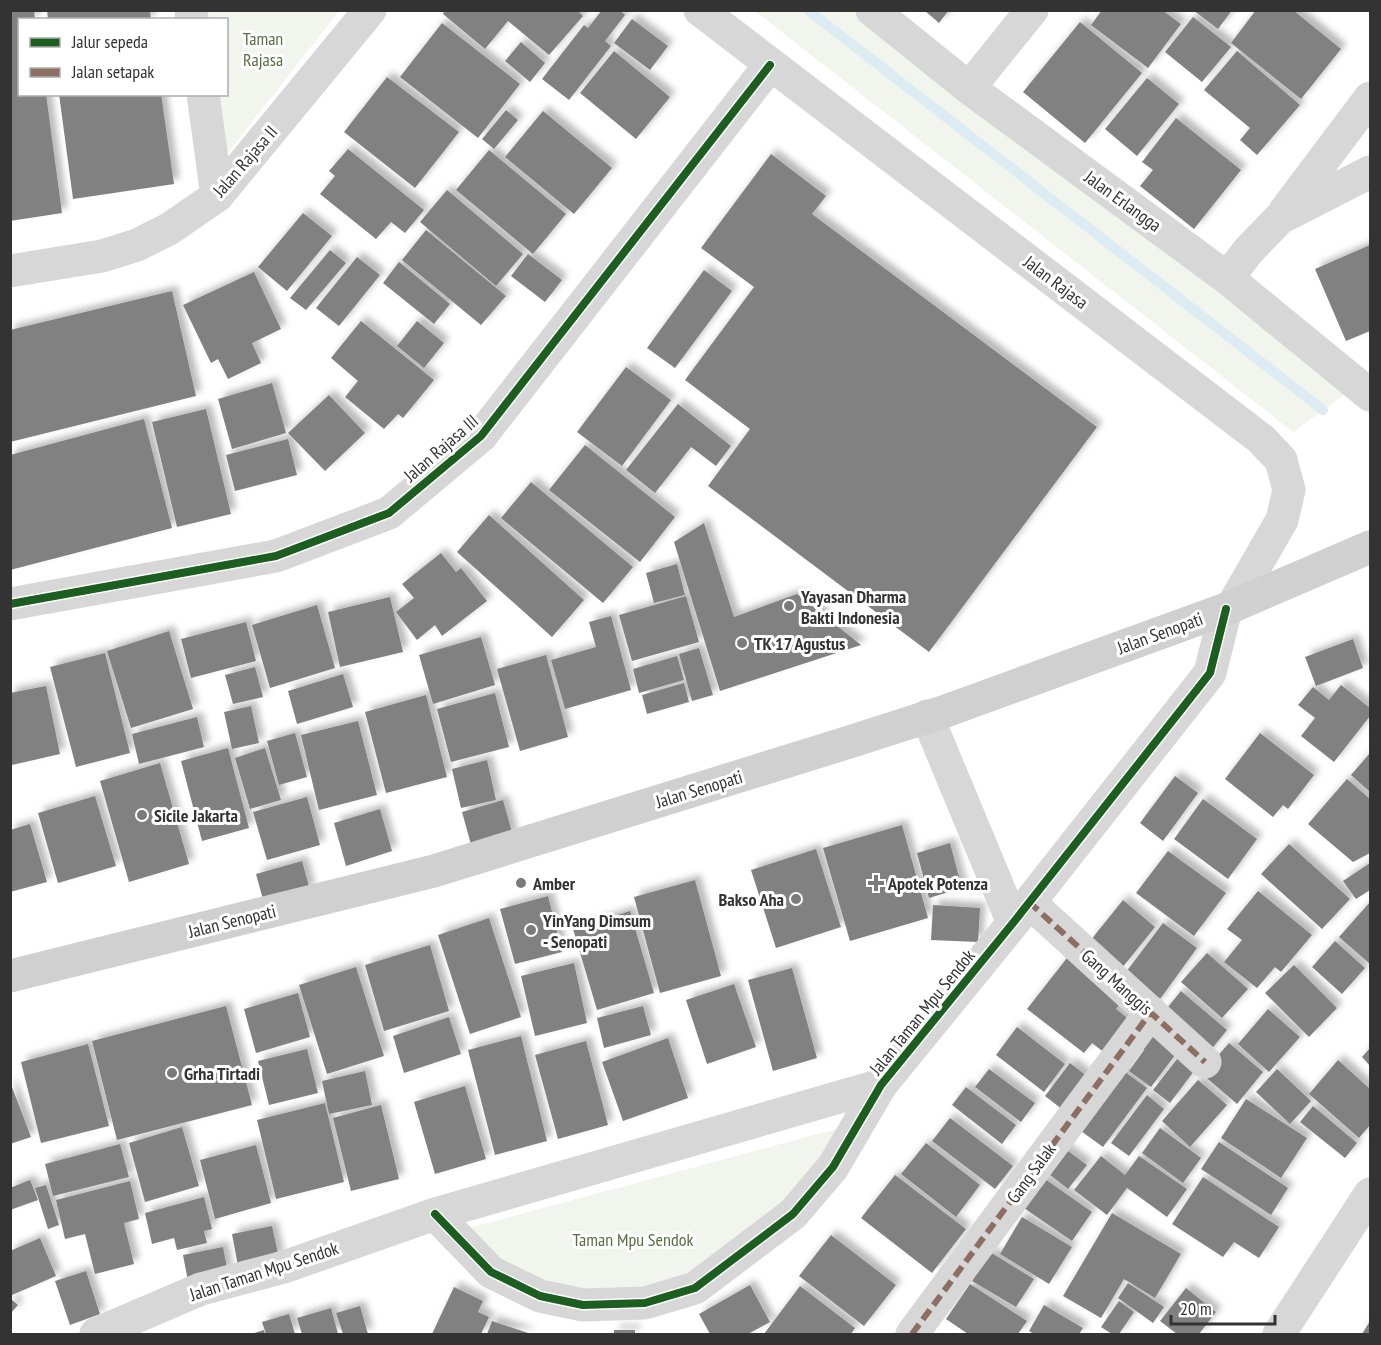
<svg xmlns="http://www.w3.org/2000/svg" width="1381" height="1345" font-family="'PT Sans Narrow',sans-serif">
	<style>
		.green { fill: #f1f5ed }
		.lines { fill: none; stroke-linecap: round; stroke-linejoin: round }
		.stream { stroke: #ddebf3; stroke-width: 10 }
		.building { fill: #818181; filter: url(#shadow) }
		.minor { stroke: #d7d7d7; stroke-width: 33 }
		.secondary { stroke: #d0d0d0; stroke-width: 33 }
		.quiet { stroke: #8d6e63; stroke-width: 6; stroke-dasharray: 12 6; stroke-linecap: butt }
		.cycleway-casing { stroke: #fff; stroke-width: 11 }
		.cycleway { stroke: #1b5e20; stroke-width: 8 }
		.poi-dot { fill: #7a7a7a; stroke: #fff; stroke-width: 2 }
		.labels { text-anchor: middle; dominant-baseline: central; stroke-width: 6; stroke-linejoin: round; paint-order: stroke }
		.park-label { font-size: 18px; fill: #56703f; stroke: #fff }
		.street-label { font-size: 18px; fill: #333; stroke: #fff }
		.poi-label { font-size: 18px; font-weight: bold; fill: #333; stroke: #fff; text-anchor: start }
	</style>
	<defs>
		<filter id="shadow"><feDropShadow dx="5.5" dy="-5.5" stdDeviation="3" flood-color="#0004"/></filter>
	</defs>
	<rect width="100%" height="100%" fill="#fff"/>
	<path class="green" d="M 205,11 L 339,11 L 219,164 L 213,95 L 226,94 L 226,20 L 206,19 Z
		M 755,11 L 864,11 L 1351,390 L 1293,432 Z
		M 840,1128 L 788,1206 L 689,1278 L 638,1295 L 545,1285 L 491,1264 L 465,1229 Z"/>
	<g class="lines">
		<path class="stream" d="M 808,10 L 1323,410"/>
	</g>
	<path class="building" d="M 10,10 L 34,10 L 35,20 L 20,20 L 20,94 L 46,94 L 62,213 L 10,221 Z
		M 47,10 L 150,10 L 151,20 L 48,20 Z
		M 445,10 L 577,10 L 583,16 L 549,55 L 508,21 L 485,49 L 443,14 Z
		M 602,10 L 619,10 L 625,15 L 605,41 L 611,46 L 569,100 L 542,79 L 584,25 L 588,28 Z
		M 924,10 L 949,10 L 939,23 Z
		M 1102,10 L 1162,10 L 1181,24 L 1148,68 L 1091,25 Z
		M 1193,10 L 1232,10 L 1218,29 Z
		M 1256,10 L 1293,10 L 1341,49 L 1301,99 L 1231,43 Z
		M 1193,17 L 1231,47 L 1202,82 L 1165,52 Z
		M 632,19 L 668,46 L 650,70 L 614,43 Z
		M 1080,22 L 1142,73 L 1085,143 L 1023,92 Z
		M 442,23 L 520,84 L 478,138 L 400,77 Z
		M 521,42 L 545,63 L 530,82 L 505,61 Z
		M 614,51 L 670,97 L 636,139 L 580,93 Z
		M 1237,51 L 1300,105 L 1257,155 L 1240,140 L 1250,128 L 1204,90 Z
		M 387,77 L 459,132 L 415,188 L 344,132 Z
		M 1147,78 L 1179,104 L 1137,156 L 1105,129 Z
		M 59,94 L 161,94 L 174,184 L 73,199 Z
		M 506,110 L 518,120 L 494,149 L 482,139 Z
		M 543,111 L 612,168 L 574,214 L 505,157 Z
		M 1176,118 L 1241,170 L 1194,229 L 1140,186 L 1153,170 L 1142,162 Z
		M 348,149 L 424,210 L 405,233 L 391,222 L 376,239 L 320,194 L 335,176 L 329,171 Z
		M 489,150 L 566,214 L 533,254 L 456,190 Z
		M 771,154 L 826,196 L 812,214 L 1097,427 L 929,652 L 708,486 L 750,429 L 685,380 L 754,287 L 701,248 Z
		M 447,190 L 523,254 L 496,286 L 420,222 Z
		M 303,213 L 332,236 L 287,291 L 258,267 Z
		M 426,230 L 506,296 L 481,325 L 402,260 Z
		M 1370,245 L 1370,331 L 1346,341 L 1315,269 Z
		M 330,250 L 346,263 L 306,310 L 290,298 Z
		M 528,254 L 562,280 L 545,302 L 511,276 Z
		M 357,257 L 380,275 L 339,326 L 316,308 Z
		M 399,262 L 450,304 L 434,324 L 383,283 Z
		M 704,270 L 732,291 L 675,368 L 647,348 Z
		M 254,272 L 281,329 L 252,343 L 261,363 L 228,379 L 218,359 L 211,363 L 183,305 Z
		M 172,291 L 196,396 L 10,442 L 10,330 Z
		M 361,321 L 434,380 L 403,418 L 398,414 L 384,429 L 345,397 L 358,381 L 331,358 Z
		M 417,321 L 444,343 L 424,368 L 397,346 Z
		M 626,367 L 671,400 L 622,466 L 577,432 Z
		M 272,383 L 286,433 L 232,449 L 218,399 Z
		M 329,395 L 365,433 L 325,471 L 288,433 Z
		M 678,404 L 731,446 L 716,466 L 691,447 L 655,493 L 626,470 Z
		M 206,409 L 231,514 L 177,527 L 152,422 Z
		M 144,419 L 172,528 L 10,570 L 10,455 Z
		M 288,439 L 297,475 L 235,491 L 226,455 Z
		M 585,445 L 675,517 L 640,562 L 549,490 Z
		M 531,482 L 633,567 L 603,603 L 501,518 Z
		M 489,515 L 584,600 L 552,637 L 457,552 Z
		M 704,523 L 734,617 L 797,594 L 861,645 L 720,691 L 674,542 Z
		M 441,553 L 456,572 L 461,568 L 487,601 L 442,636 L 435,625 L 417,640 L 396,612 L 414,598 L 402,584 Z
		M 677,564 L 685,595 L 654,603 L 646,573 Z
		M 686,596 L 699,642 L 632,661 L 619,615 Z
		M 390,597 L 403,652 L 340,667 L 328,612 Z
		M 317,605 L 335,668 L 270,688 L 252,625 Z
		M 611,616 L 631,690 L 565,709 L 551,660 L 596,647 L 589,622 Z
		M 246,622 L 256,661 L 191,678 L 181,639 Z
		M 169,631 L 193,709 L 131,728 L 107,651 Z
		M 481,637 L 495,685 L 433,704 L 419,655 Z
		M 1353,639 L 1363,668 L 1316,686 L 1305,657 Z
		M 699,648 L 713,695 L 692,701 L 679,654 Z
		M 105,653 L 130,753 L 76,767 L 50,667 Z
		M 546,655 L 568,737 L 520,751 L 497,669 Z
		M 677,656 L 684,680 L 639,693 L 633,669 Z
		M 255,667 L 263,697 L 233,704 L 225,675 Z
		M 343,674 L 353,707 L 297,724 L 288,691 Z
		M 684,683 L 689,702 L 647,714 L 642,695 Z
		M 1341,685 L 1370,708 L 1370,716 L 1334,762 L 1301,736 L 1315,718 L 1298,705 L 1313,687 L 1329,700 Z
		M 46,686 L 60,754 L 12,765 L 10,757 L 10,693 Z
		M 495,693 L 509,747 L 451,762 L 437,709 Z
		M 426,695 L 447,777 L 386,793 L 365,712 Z
		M 251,706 L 259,743 L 232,749 L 224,712 Z
		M 197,717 L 204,747 L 139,764 L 132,734 Z
		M 358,721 L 377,795 L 319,810 L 301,735 Z
		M 295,733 L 307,777 L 279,785 L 267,741 Z
		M 1260,733 L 1314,775 L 1288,809 L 1283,805 L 1273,817 L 1225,779 Z
		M 228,748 L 249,828 L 202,841 L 181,761 Z
		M 265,748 L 281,800 L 250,809 L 235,758 Z
		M 1370,753 L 1370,792 L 1351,775 Z
		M 487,760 L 496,800 L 461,808 L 452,769 Z
		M 160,763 L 189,864 L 129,882 L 100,781 Z
		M 1175,776 L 1198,793 L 1163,841 L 1140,823 Z
		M 1347,779 L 1370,799 L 1370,853 L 1353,862 L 1308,824 Z
		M 95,796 L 116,866 L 58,883 L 38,813 Z
		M 307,797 L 320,845 L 267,860 L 253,812 Z
		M 1203,799 L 1257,839 L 1228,879 L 1174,839 Z
		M 503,800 L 513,836 L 472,848 L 462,812 Z
		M 380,809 L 392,851 L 346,866 L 334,823 Z
		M 30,824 L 47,882 L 10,892 L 10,830 Z
		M 902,825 L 928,918 L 850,941 L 823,848 Z
		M 950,843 L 962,888 L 929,898 L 917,853 Z
		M 1289,844 L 1350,899 L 1322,929 L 1261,874 Z
		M 816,849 L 841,927 L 776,948 L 751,870 Z
		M 1168,851 L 1226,893 L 1194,936 L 1136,893 Z
		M 302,861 L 310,890 L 264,903 L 256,874 Z
		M 1370,863 L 1370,890 L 1356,899 L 1343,881 Z
		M 695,880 L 721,976 L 660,993 L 634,897 Z
		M 1258,891 L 1312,935 L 1281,972 L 1275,967 L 1257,988 L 1224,962 L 1242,940 L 1227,929 Z
		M 548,896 L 562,952 L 515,964 L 500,909 Z
		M 1123,900 L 1155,927 L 1122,968 L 1090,941 Z
		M 1370,902 L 1370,964 L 1339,937 Z
		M 933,905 L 980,908 L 978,942 L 931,940 Z
		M 630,911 L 654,993 L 597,1010 L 573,929 Z
		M 489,918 L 521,1017 L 470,1034 L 438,935 Z
		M 1163,923 L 1197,948 L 1155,1006 L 1120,980 Z
		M 1335,941 L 1365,968 L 1342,994 L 1312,967 Z
		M 430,945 L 449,1011 L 384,1031 L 365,965 Z
		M 1207,953 L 1248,989 L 1222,1018 L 1181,982 Z
		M 1067,958 L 1122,1001 L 1116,1009 L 1135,1024 L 1110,1057 L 1092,1043 L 1084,1053 L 1027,1009 Z
		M 574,963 L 587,1023 L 535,1036 L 521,976 Z
		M 1294,965 L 1337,1008 L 1309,1037 L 1265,993 Z
		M 356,967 L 384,1056 L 327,1074 L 299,985 Z
		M 792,968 L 817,1058 L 773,1071 L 748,980 Z
		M 734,984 L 756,1047 L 707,1064 L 686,1000 Z
		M 1181,991 L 1227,1030 L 1206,1056 L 1159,1018 Z
		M 298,993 L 310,1037 L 256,1053 L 244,1009 Z
		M 226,1006 L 252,1105 L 117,1140 L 92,1041 Z
		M 643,1006 L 651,1035 L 604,1048 L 597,1018 Z
		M 1268,1009 L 1300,1037 L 1269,1072 L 1238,1044 Z
		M 449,1017 L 461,1054 L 404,1073 L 393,1036 Z
		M 1149,1024 L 1181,1047 L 1151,1087 L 1129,1071 L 1144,1050 L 1135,1043 Z
		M 1017,1027 L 1065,1064 L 1044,1092 L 996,1055 Z
		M 521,1036 L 547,1141 L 495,1155 L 468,1050 Z
		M 668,1038 L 688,1098 L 623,1121 L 602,1062 Z
		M 586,1041 L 608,1125 L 558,1139 L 535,1055 Z
		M 1229,1043 L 1263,1072 L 1237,1104 L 1202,1074 Z
		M 88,1044 L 109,1126 L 41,1143 L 21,1062 Z
		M 1370,1048 L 1370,1066 L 1362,1057 Z
		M 307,1049 L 318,1093 L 269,1105 L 258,1061 Z
		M 1184,1050 L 1200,1063 L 1170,1103 L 1153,1090 Z
		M 1338,1060 L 1370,1089 L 1370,1125 L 1359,1138 L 1309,1094 Z
		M 1070,1063 L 1092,1080 L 1067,1113 L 1045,1096 Z
		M 1117,1066 L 1147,1088 L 1103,1147 L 1074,1126 Z
		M 989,1069 L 1035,1103 L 1021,1122 L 975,1087 Z
		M 1277,1069 L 1311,1101 L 1290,1124 L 1256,1092 Z
		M 365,1071 L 372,1105 L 329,1114 L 322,1081 Z
		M 1198,1080 L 1227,1105 L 1190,1147 L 1162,1121 Z
		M 10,1082 L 31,1137 L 10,1144 Z
		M 465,1086 L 486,1159 L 435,1174 L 414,1102 Z
		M 966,1087 L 1016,1125 L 1002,1144 L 952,1105 Z
		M 1147,1095 L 1164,1109 L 1129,1156 L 1111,1143 Z
		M 1246,1099 L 1307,1138 L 1281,1178 L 1221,1138 Z
		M 325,1103 L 344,1182 L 276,1199 L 257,1120 Z
		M 381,1105 L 399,1179 L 351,1191 L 333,1118 Z
		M 1313,1106 L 1357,1143 L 1345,1158 L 1300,1122 Z
		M 950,1118 L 1013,1166 L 995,1189 L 932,1141 Z
		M 182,1127 L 199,1186 L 145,1202 L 129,1143 Z
		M 1160,1128 L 1201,1158 L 1183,1183 L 1142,1153 Z
		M 1219,1142 L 1288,1188 L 1271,1215 L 1201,1169 Z
		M 926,1143 L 980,1185 L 956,1217 L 901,1174 Z
		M 120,1144 L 129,1177 L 53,1196 L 45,1164 Z
		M 256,1145 L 271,1203 L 215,1219 L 200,1160 Z
		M 1064,1148 L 1087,1165 L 1068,1189 L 1045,1171 Z
		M 1101,1156 L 1125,1175 L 1139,1156 L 1187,1189 L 1167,1217 L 1127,1188 L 1107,1215 L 1074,1190 Z
		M 895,1175 L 966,1229 L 932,1273 L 861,1218 Z
		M 1042,1177 L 1092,1212 L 1072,1241 L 1021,1206 Z
		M 1203,1177 L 1279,1227 L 1259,1258 L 1234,1242 L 1223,1257 L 1172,1224 Z
		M 30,1180 L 38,1200 L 10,1210 L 10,1188 Z
		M 130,1181 L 139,1219 L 124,1223 L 134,1264 L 95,1274 L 85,1234 L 65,1239 L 56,1200 Z
		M 46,1185 L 59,1225 L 48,1229 L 35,1188 Z
		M 204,1197 L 212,1229 L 204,1231 L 207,1243 L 177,1250 L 174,1238 L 152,1244 L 145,1213 Z
		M 1112,1213 L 1181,1254 L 1155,1298 L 1124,1279 L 1101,1318 L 1063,1296 Z
		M 1022,1217 L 1072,1247 L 1049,1284 L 1000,1254 Z
		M 272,1226 L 279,1258 L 238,1266 L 232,1234 Z
		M 831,1235 L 896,1285 L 864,1326 L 799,1276 Z
		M 40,1238 L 56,1276 L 12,1295 L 10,1290 L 10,1251 Z
		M 223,1247 L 228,1273 L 188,1281 L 183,1255 Z
		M 990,1252 L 1034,1279 L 1016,1307 L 972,1281 Z
		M 86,1271 L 100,1314 L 70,1325 L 55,1281 Z
		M 1128,1283 L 1164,1307 L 1153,1323 L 1118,1298 Z
		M 970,1284 L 1027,1321 L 1018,1334 L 968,1334 L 946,1319 Z
		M 750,1285 L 770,1322 L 748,1334 L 710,1334 L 699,1314 Z
		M 800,1286 L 855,1328 L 851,1334 L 764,1334 Z
		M 454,1287 L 483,1301 L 478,1312 L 489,1317 L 481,1334 L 432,1334 Z
		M 1186,1288 L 1216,1312 L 1199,1334 L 1177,1334 L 1160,1321 Z
		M 10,1298 L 18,1305 L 10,1314 Z
		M 1119,1301 L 1134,1312 L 1119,1334 L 1112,1334 L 1101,1327 Z
		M 1044,1305 L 1083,1328 L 1079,1334 L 1034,1334 L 1029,1331 Z
		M 360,1306 L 368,1334 L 343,1334 L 336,1313 Z
		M 331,1308 L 338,1334 L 302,1334 L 297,1318 Z
		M 289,1314 L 295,1334 L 266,1334 L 262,1322 Z
		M 492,1321 L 531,1334 L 487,1334 Z
		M 1370,1321 L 1370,1334 L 1362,1334 Z
		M 264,1330 L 265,1334 L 251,1334 Z
		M 614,1330 L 635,1330 L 635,1334 L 614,1334 Z"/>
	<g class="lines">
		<path class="minor" d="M 191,10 L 192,20
			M 700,10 L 1261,439 L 1281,460 L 1289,490 L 1282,520 L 1233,605
			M 872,10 L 969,88 L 1227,278 L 1370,395
			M 969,88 L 1032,10
			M 203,94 L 217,196
			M 1285,211 L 1370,98
			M 10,271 L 102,256 L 137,245 L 169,229 L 217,196 L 370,10
			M 1227,278 L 1249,250 L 1280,218 L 1370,172
			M 10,604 L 276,556 L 389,513 L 481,436 L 770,65
			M 927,716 L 1013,923
			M 1029,902 L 1205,1062
			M 435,1214 L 491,1272 L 540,1296 L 583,1305 L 645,1303 L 695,1288 L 793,1214 L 833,1167 L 881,1085 L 1013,923 L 1210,673 L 1226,609
			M 96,1334 L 201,1289 L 284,1267 L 435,1214 L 881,1085
			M 912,1334 L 1151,1012
			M 1279,1334 L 1370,1194"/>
		<path class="secondary" d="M 10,976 L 434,871 L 843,744 L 943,712 L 1226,609 L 1370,547"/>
		<path class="quiet" d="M 1029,902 L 1205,1062
			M 912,1334 L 1151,1012"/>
		<defs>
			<path id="cycleway" d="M 10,604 L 276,556 L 389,513 L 481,436 L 770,65
				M 435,1214 L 491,1272 L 540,1296 L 583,1305 L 645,1303 L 695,1288 L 793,1214 L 833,1167 L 881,1085 L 1013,923 L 1210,673 L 1226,609"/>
		</defs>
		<use href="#cycleway" class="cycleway-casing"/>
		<use href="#cycleway" class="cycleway"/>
	</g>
	<g class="poi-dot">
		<circle cx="789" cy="606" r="6"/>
		<circle cx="742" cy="643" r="6"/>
		<circle cx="142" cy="815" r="6"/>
		<circle cx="521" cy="883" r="6"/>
		<path d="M873 874h6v6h6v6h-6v6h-6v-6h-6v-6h6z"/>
		<circle cx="796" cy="899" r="6"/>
		<circle cx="531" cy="930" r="6"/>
		<circle cx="172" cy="1073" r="6"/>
	</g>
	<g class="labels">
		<g class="park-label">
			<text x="263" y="38">Taman<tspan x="263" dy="21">Rajasa</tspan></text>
			<text x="633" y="1239">Taman Mpu Sendok</text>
		</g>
		<g class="street-label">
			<text transform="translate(245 161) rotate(-49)">Jalan Rajasa II</text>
			<text transform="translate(1123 201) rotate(36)">Jalan Erlangga</text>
			<text transform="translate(1056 282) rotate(37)">Jalan Rajasa</text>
			<text transform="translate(441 448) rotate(-41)">Jalan Rajasa III</text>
			<text transform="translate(1160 633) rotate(-20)">Jalan Senopati</text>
			<text transform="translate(699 789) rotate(-17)">Jalan Senopati</text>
			<text transform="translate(232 921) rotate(-14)">Jalan Senopati</text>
			<text transform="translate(1117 982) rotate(42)">Gang Manggis</text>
			<text transform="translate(922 1012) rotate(-51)">Jalan Taman Mpu Sendok</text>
			<text transform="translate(1031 1173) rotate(-54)">Gang Salak</text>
			<text transform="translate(264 1271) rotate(-18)">Jalan Taman Mpu Sendok</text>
		</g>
		<g class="poi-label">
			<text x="801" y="596">Yayasan Dharma<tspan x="801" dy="21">Bakti Indonesia</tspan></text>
			<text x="754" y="643">TK 17 Agustus</text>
			<text x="154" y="815">Sicile Jakarta</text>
			<text x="533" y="883">Amber</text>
			<text x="888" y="883">Apotek Potenza</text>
			<text x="784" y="899" text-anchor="end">Bakso Aha</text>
			<text x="543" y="920">YinYang Dimsum<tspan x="543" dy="21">- Senopati</tspan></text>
			<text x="184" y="1073">Grha Tirtadi</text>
		</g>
	</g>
	<rect width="1381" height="1345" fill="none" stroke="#333333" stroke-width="24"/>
	<rect x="18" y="18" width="210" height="78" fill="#ffffff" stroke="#adadad" stroke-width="1.5"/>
	<rect x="30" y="38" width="30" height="9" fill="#1b5e20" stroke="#adadad" stroke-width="1.5"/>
	<text x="72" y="48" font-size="18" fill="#333333">Jalur sepeda</text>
	<rect x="30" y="68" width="30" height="9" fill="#8d6e63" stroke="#adadad" stroke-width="1.5"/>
	<text x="72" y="78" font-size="18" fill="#333333">Jalan setapak</text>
	<path d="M1171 1315v9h104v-9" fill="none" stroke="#333333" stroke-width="3"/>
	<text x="1180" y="1315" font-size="18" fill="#333333" stroke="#ffffff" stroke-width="4.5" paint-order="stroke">20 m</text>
</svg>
